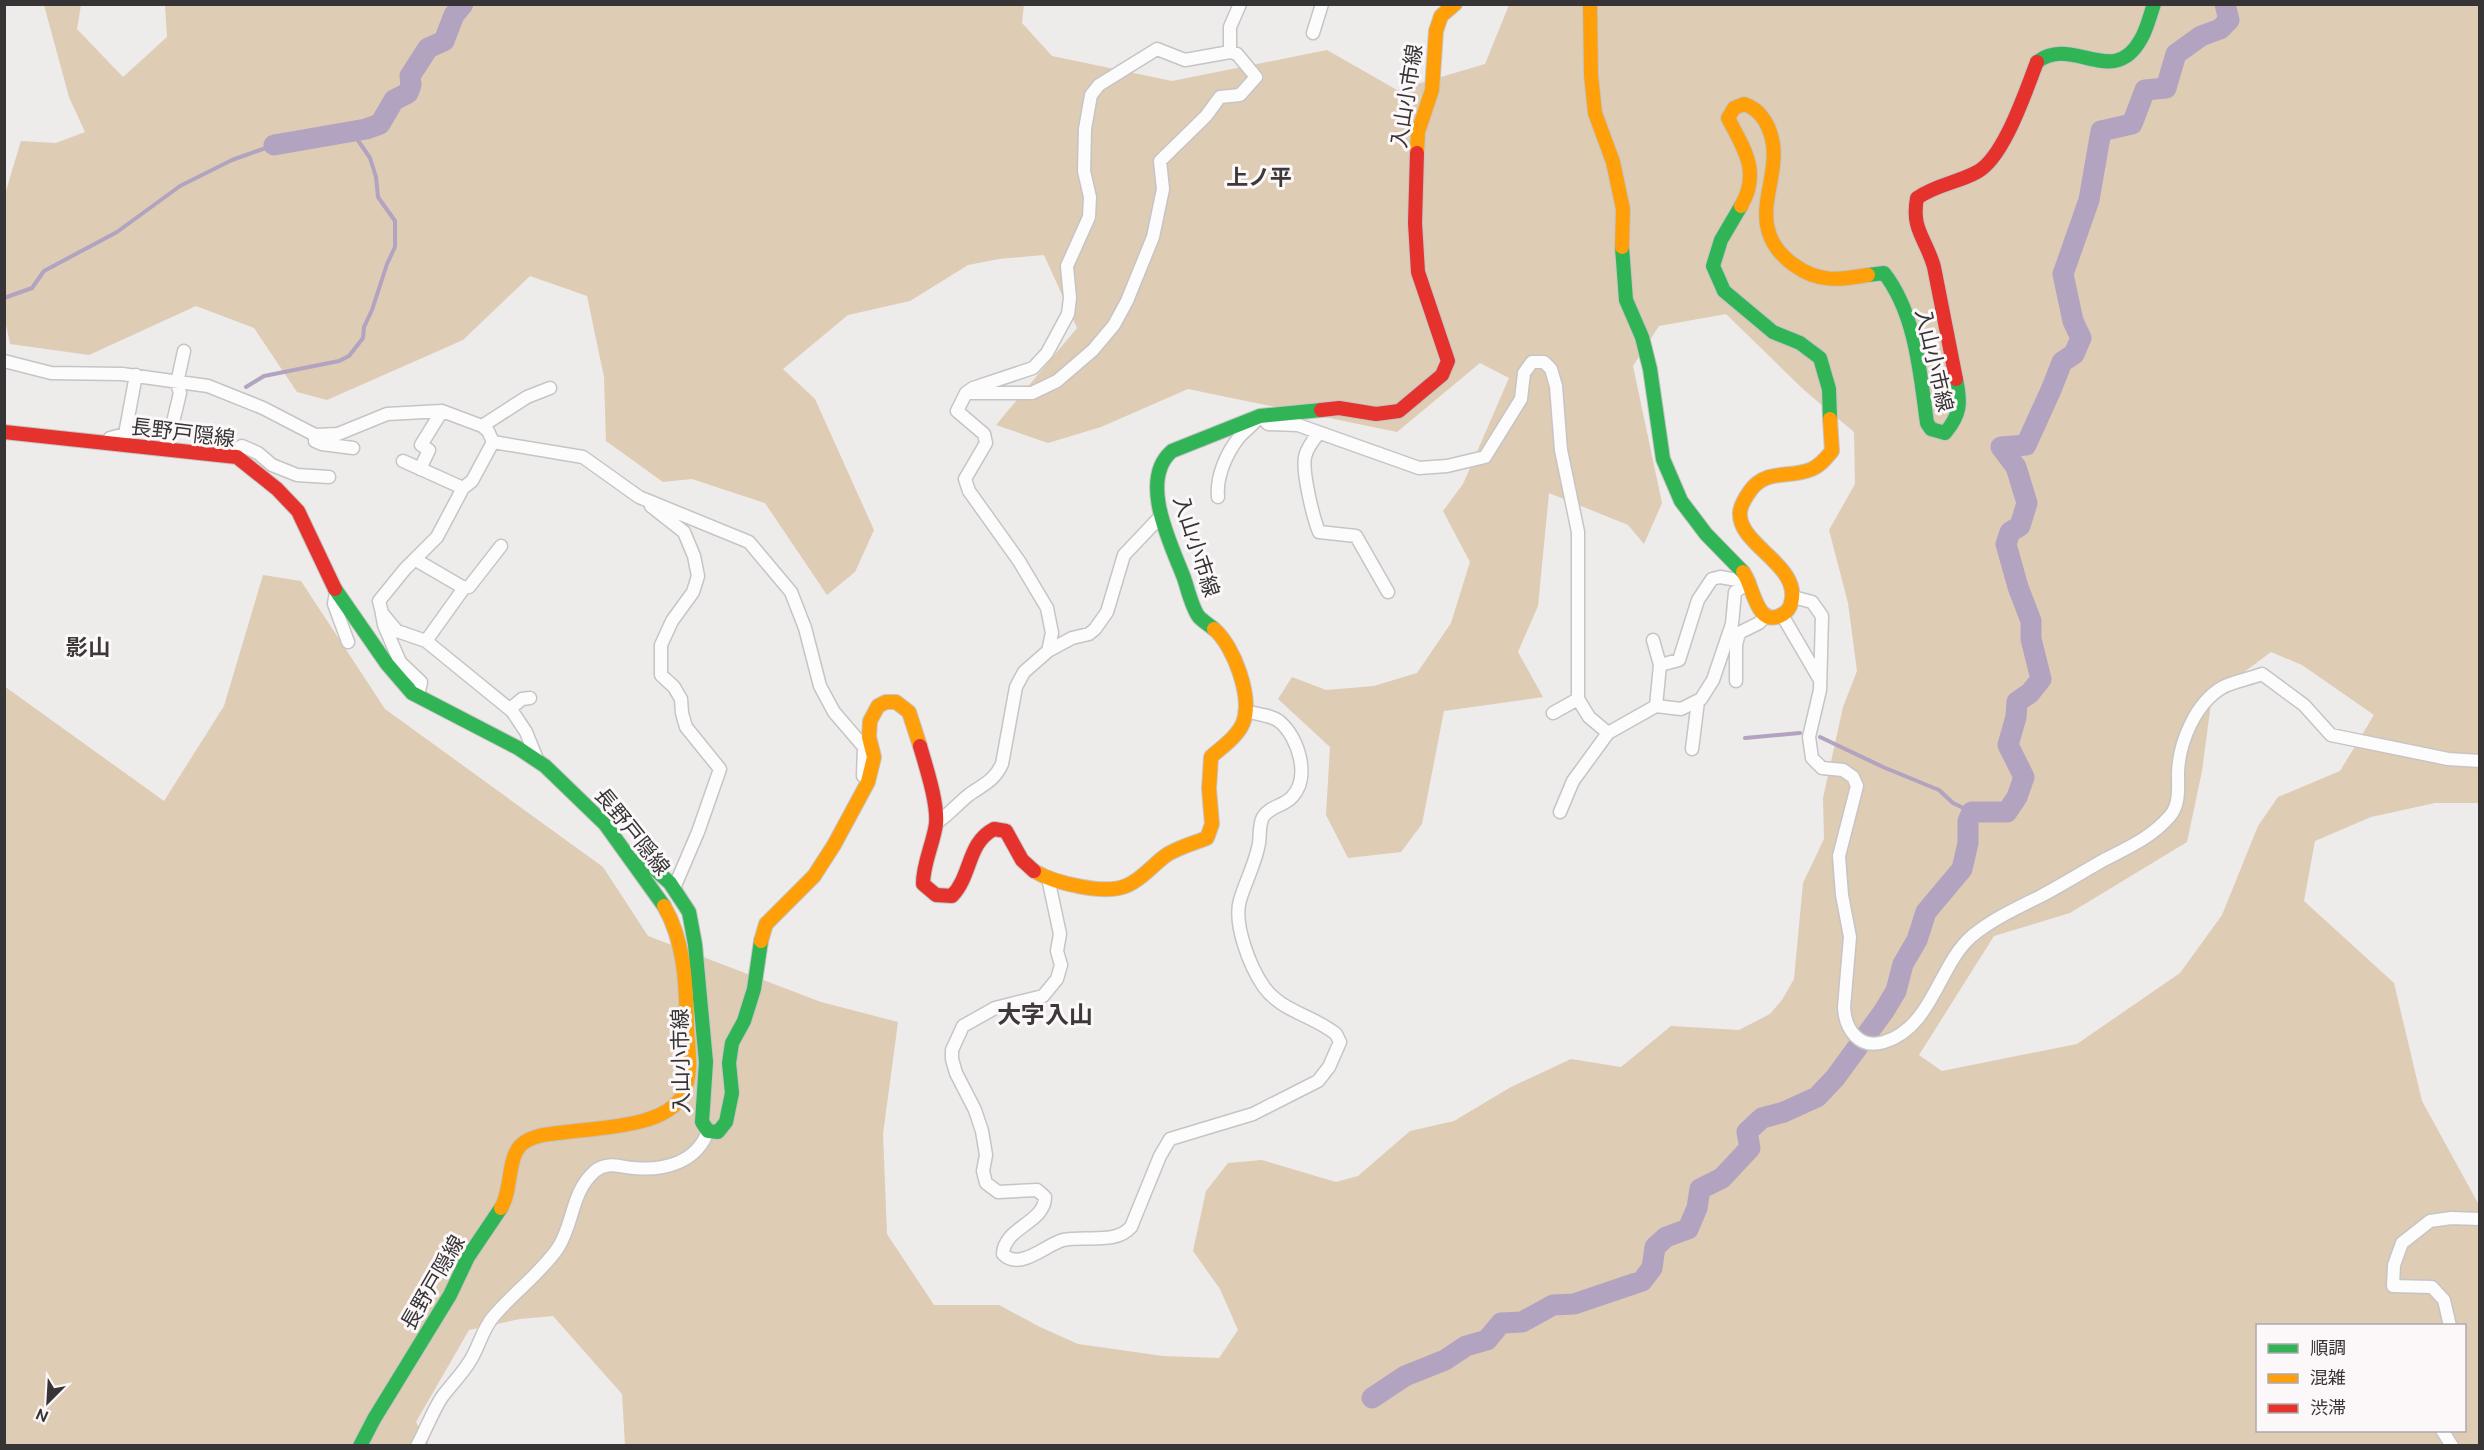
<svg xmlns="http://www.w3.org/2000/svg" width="2484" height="1450" font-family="Ubuntu,'Noto Sans JP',sans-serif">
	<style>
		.forest { fill: #deccb5; fill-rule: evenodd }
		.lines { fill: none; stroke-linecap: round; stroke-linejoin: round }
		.stream { stroke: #b2a3c1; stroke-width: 4 }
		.river { stroke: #b2a3c1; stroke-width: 21 }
		.street-casing { stroke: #c6c4c4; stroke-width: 15 }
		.fast-casing { stroke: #c6c4c4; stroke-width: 16 }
		.slow-casing { stroke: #c6c4c4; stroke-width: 16 }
		.jam-casing { stroke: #c6c4c4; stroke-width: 16 }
		.street { stroke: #fcfcfc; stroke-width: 12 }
		.fast { stroke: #30b455; stroke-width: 14 }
		.slow { stroke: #ff9f0a; stroke-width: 14 }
		.jam { stroke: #e5322d; stroke-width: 14 }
		.labels { text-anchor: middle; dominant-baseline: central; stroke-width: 6; stroke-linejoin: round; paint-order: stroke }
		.street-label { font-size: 21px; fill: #363434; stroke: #fcf7f8 }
		.neighbourhood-label { font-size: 22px; font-weight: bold; fill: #3d3939; stroke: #fcf7f8 }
		.quarter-label { font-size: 24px; font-weight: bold; fill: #3d3939; stroke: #fcf7f8 }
	</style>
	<rect width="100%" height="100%" fill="#eeebeb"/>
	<path class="forest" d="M 1024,4 L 1022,23 L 1052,56 L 1172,81 L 1327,50 L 1397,90 L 1485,64 L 1509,5 L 2479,5 L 2479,803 L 2435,803 L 2371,817 L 2315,841 L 2304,901 L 2394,983 L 2422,1101 L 2479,1205 L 2479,1445 L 625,1445 L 622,1394 L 553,1316 L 520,1319 L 469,1330 L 416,1422 L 429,1445 L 5,1445 L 4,686 L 164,801 L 224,706 L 263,575 L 301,581 L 385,709 L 603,867 L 648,936 L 821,1002 L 898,1022 L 883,1134 L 887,1234 L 934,1305 L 999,1305 L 1040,1327 L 1078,1344 L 1163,1356 L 1219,1358 L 1238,1330 L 1220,1289 L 1193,1251 L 1206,1191 L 1228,1163 L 1262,1160 L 1336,1182 L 1358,1176 L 1410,1131 L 1454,1121 L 1511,1087 L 1571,1059 L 1621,1067 L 1671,1026 L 1739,1030 L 1770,1014 L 1782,1000 L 1794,979 L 1803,883 L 1824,839 L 1823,798 L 1843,707 L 1857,671 L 1848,603 L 1829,530 L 1855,484 L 1854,432 L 1804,390 L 1726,314 L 1659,326 L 1633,366 L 1662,503 L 1644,544 L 1628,525 L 1549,493 L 1538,606 L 1518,652 L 1543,697 L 1444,711 L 1422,824 L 1401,852 L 1348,858 L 1326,815 L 1330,747 L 1278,699 L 1292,677 L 1326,690 L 1374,686 L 1417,673 L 1451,623 L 1470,562 L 1443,511 L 1463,484 L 1509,378 L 1480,363 L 1397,432 L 1188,389 L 1101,427 L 1048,443 L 996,425 L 1077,328 L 1044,255 L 999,259 L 968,265 L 910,301 L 848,315 L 783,369 L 815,399 L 874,530 L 855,572 L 827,595 L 765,503 L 692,479 L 663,482 L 606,441 L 604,377 L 587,296 L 530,276 L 463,340 L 327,400 L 297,392 L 254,328 L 196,306 L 89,355 L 10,344 L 4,314 L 5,194 L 21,141 L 56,143 L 85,132 L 69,97 L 44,5 L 81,5 L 77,29 L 123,77 L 167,37 L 165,5 ZM 2271,652 L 2302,665 L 2374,715 L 2340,771 L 2278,797 L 2258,826 L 2222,915 L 2180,973 L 2077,1044 L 1942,1071 L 1919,1055 L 1994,936 L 2070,913 L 2187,842 L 2202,771 L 2212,696 ZM 2258,1326 L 2464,1326 L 2464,1430 L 2258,1430 Z"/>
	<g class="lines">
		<path class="stream" d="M 4,298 L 32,288 L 44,271 L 117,232 L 180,186 L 232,160 L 274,145
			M 246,387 L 264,376 L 339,361 L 349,356 L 363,338 L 364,327 L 372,310 L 387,264 L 395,247 L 395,221 L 378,197 L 376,177 L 370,158 L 355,136 L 356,129
			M 1820,737 L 1883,767 L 1939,790 L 1953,803 L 1972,812
			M 1745,738 L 1800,733"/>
		<path class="river" d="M 274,145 L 366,129 L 380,124 L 394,100 L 408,93 L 411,85 L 410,76 L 428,48 L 444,41 L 454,15 L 463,4
			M 1372,1398 L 1405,1376 L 1445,1360 L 1466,1346 L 1487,1340 L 1501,1323 L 1522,1322 L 1553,1305 L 1574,1304 L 1642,1281 L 1652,1268 L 1655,1247 L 1666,1237 L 1688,1229 L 1697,1208 L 1700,1189 L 1722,1178 L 1750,1148 L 1747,1132 L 1762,1118 L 1784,1112 L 1817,1097 L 1835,1078 L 1884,1011 L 1896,991 L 1903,964 L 1917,940 L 1926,912 L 1962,869 L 1968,843 L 1968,821 L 1972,812 L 2007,812 L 2017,797 L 2024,777 L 2008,745 L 2016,717 L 2017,702 L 2030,693 L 2041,679 L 2031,639 L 2031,621 L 2018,587 L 2006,544 L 2010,532 L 2020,526 L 2027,503 L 2016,467 L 2001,447 L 2026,445 L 2051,390 L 2062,362 L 2074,354 L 2081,338 L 2073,321 L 2063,274 L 2089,200 L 2101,131 L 2132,124 L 2145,90 L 2166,88 L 2176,54 L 2201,36 L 2220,29 L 2229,20 L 2225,4"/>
		<defs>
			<path id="street" d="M 1313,33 L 1322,4
				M 4,361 L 51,373 L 122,374 L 208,386 L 263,408 L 315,435 L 338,434 L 387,414 L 442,411 L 482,426 L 488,431 L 493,442
				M 970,393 L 1032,393 L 1057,381 L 1093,350 L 1114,325 L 1127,301 L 1153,237 L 1163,189 L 1160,161 L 1206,116 L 1220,97 L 1240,95 L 1256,77 L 1237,54 L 1230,52
				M 482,426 L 527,397 L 550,388
				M 1319,433 C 1313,440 1307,448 1305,457 C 1302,472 1313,517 1319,532 L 1356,536 L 1388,592
				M 315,435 L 315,441 L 322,444 L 353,448
				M 169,439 L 180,393 L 177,383 L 184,351
				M 493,442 L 583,457 L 639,497 L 749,542 L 791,592 L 805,628 L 820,686 L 834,712 L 864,747 L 863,776
				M 493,442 L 472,481 L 463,488 L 437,537 L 405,569 L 379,601 L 382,613 L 397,631 L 426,641 L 512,711 L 526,732 L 537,759
				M 107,443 L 110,438 L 125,434 L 136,375
				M 233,456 L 237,449 L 242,446 L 258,453 L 272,465 L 297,475 L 329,477
				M 403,461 L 463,488
				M 420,469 L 429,450 L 421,445 L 442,411
				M 1218,497 C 1216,476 1227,452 1240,436 C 1247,429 1254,424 1260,416 L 1268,424 L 1298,425 L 1419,468 L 1447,466 L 1485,457 L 1521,399 L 1524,373 L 1532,362 L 1544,362 L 1551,369 L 1556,386 L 1561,450 L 1578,532 L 1578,699 L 1589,717 L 1608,733 L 1656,706 L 1681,709 L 1701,699 L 1713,680 L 1732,624 L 1735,592 L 1749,582
				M 651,506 L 684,532 L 694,556 L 698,576 L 693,592 L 672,621 L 661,645 L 661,675 L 674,687 L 681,699 L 682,713 L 686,727 L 720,769 L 698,832 L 674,888
				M 416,560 L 464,588 L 426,641
				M 464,588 L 469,587 L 501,546
				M 336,592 L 334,604 L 348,642
				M 1793,597 L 1812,602 L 1822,616 L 1820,690 L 1809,737 L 1812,758 L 1822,768 L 1843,770 L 1853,777 L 1857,786 L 1839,856 L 1842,895 L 1850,937 L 1844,1007 C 1845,1029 1859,1050 1884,1042 C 1933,1027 1938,965 1972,936 C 1993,919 2015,909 2039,897 C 2060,886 2081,873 2102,861 C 2127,848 2151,838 2170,816 C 2180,804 2178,788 2178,773 C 2179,743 2195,703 2223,687 C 2235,681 2249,679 2262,674 L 2304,705 L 2331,735 L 2448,759 L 2480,761
				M 382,614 L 384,625 L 400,662 L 421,682 L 418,696
				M 1782,615 L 1820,680
				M 1653,640 L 1660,665
				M 1048,651 L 1052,633 L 1047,608 L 1019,561 L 969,491 L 965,479 L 986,443 L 984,434 L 957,411 L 966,393 L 973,388 L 1033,368 L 1047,353 L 1068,314 L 1070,298 L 1067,266 L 1089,217 L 1090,197 L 1084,171 L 1085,129 L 1091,95 L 1099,85 L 1157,49 L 1185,60 L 1230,52 L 1230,27 L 1240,4
				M 1736,681 L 1736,645 L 1739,633 L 1759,623 L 1767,615
				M 1656,706 L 1660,665 L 1679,660 L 1698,600 L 1712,579 L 1720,577 L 1749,582
				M 510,709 L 522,699 L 530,698
				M 1553,713 L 1578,699
				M 1692,749 L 1698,701
				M 1560,812 L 1573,781 L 1608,733
				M 936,823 C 949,815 958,803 970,794 C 984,784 994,781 1002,764 L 1016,687 L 1024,672 L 1048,651 L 1072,638 L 1089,634 L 1095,629 L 1107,612 L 1124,555 L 1161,516
				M 1048,878 L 1060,934 L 1057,951 L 1061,965 L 1057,979 L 1043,996 L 995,1008 L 963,1026 L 952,1050 L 952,1059 L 956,1073 L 975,1110 L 982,1131 L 986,1155 L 983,1171 L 986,1183 L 998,1192 L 1037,1190 L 1045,1197 C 1045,1223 1004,1227 1003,1254 C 1020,1271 1045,1245 1063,1240 C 1085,1235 1115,1245 1131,1227 L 1160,1156 L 1170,1139 L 1253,1114 L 1318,1081 L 1329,1067 L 1340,1042 L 1336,1034 C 1314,1016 1281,1011 1264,987 C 1250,967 1233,924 1240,900 C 1245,883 1254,866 1258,848 C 1261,839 1258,826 1263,817 C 1270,806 1284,806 1292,797 C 1311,777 1298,737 1280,722 C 1272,715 1255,714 1245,711
				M 2450,1326 L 2444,1300 L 2432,1287 L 2393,1286 L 2394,1265 L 2402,1243 L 2430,1221 L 2451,1218 L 2480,1219
				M 2442,1430 L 2452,1446
				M 417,1446 C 426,1430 432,1412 442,1397 C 451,1385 462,1374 470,1361 C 479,1347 482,1330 493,1317 C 513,1293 540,1274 558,1248 C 574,1223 571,1192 595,1171 C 608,1161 619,1167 634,1168 C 665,1171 697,1162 708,1131"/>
			<path id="fast" d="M 2037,62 C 2072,34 2113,90 2141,39 C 2147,29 2150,15 2154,4
				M 1741,206 L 1721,240 L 1713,266 L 1724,291 L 1773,332 L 1800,343 L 1820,358 L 1829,389 L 1830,419
				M 1622,247 L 1626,300 L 1642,337 L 1650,369 L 1663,459 L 1681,501 L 1706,534 L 1743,572
				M 1868,275 L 1884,273 C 1916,314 1920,374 1927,423 L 1931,429 L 1945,433 C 1961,414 1961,403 1956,379
				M 335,589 L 387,664 L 412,693 L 518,748 L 545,766 L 605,824 L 664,906
				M 1214,629 C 1209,625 1204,622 1199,617 C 1192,608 1188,590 1184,578 C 1171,544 1138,480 1172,451 L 1260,416 L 1321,410
				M 632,861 L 649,864 L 670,883 L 689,912 L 695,944 L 706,1062 L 702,1122 L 708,1131 L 718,1132 L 726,1122 L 732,1093 L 729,1063 L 732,1043 L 744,1021 L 754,989 L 761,941
				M 360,1446 L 374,1419 L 450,1295 L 468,1257 L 501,1208"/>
			<path id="slow" d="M 1590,4 L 1591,75 L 1595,113 L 1613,162 L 1623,209 L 1622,247
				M 1417,153 L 1418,132 L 1432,90 L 1436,31 L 1441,16 L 1455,4
				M 1741,206 C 1761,172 1744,149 1728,118 L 1734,108 L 1744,104 C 1754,107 1760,113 1765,121 C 1788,161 1757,197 1769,233 C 1773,246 1783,257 1794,265 C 1819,283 1839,280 1868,275
				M 1743,572 C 1753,583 1756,631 1783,614 C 1788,611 1790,608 1791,603 C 1802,565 1737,545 1740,512 C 1741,504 1745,498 1750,491 C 1766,468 1790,479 1812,469 C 1821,465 1826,458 1832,451 L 1830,419
				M 1034,871 C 1054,883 1107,896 1128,885 C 1144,878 1154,863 1168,854 C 1180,847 1194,843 1207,838 L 1212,824 L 1209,789 L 1211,757 C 1222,747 1237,737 1243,723 C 1253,698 1234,646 1214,629
				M 761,941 L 766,924 L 814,876 L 834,845 L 868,782 L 874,757 L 869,737 L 870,721 L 878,706 L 886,702 L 896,702 L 909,712 L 920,746
				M 501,1208 C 512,1191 507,1157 522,1144 C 534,1134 552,1134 566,1132 C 597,1128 668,1127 683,1094 C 693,1073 688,1048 687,1026 C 686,986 685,942 664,906"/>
			<path id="jam" d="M 1956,379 L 1934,267 C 1926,238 1911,230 1917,198 C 1937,184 1957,183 1977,172 C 2004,158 2026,90 2037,62
				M 1321,410 L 1339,408 L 1376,414 L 1399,411 L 1442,375 L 1448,361 L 1418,272 L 1415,223 L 1417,153
				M 4,432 L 237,457 L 277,489 L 298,511 L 335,589
				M 920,746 C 926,767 938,803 936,824 C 933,845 923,863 923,884 L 936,895 L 952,896 C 972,875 967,843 994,829 L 1006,831 L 1022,860 L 1034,871"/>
		</defs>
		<use href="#street" class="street-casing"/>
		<use href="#fast" class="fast-casing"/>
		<use href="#slow" class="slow-casing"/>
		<use href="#jam" class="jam-casing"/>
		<use href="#street" class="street"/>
		<use href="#fast" class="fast"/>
		<use href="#slow" class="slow"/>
		<use href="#jam" class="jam"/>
	</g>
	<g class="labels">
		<g class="street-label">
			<text transform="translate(1406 96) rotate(-81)">入山小市線</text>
			<text transform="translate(1935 360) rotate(77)">入山小市線</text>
			<text transform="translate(183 432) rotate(7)">長野戸隠線</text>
			<text transform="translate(1197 546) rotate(72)">入山小市線</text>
			<text transform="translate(633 831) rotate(51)">長野戸隠線</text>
			<text transform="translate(680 1061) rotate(-91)">入山小市線</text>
			<text transform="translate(432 1282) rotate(-60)">長野戸隠線</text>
		</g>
		<g class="neighbourhood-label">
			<text x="1259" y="176">上ノ平</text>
			<text x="88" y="646">影山</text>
		</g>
		<g class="quarter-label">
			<text x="1045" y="1014">大字入山</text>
		</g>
	</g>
	<rect width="2484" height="1450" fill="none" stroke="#363434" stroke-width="12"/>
	<rect x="2256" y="1324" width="210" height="108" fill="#fcf7f8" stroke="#ada9aa" stroke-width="1.5"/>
	<rect x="2268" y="1344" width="30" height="9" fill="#30b455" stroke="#ada9aa" stroke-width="1.5"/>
	<text x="2310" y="1354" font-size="18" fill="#363434">順調</text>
	<rect x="2268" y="1374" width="30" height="9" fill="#ff9f0a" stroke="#ada9aa" stroke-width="1.5"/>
	<text x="2310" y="1384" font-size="18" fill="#363434">混雑</text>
	<rect x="2268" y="1404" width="30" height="9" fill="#e5322d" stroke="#ada9aa" stroke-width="1.5"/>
	<text x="2310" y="1414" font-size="18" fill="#363434">渋滞</text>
	<g transform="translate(48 1402) rotate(204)" stroke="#fcf7f8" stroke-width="4.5" paint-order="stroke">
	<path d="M0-4.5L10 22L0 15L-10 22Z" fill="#363434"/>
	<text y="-9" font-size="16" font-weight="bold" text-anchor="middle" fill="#363434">N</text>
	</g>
</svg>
